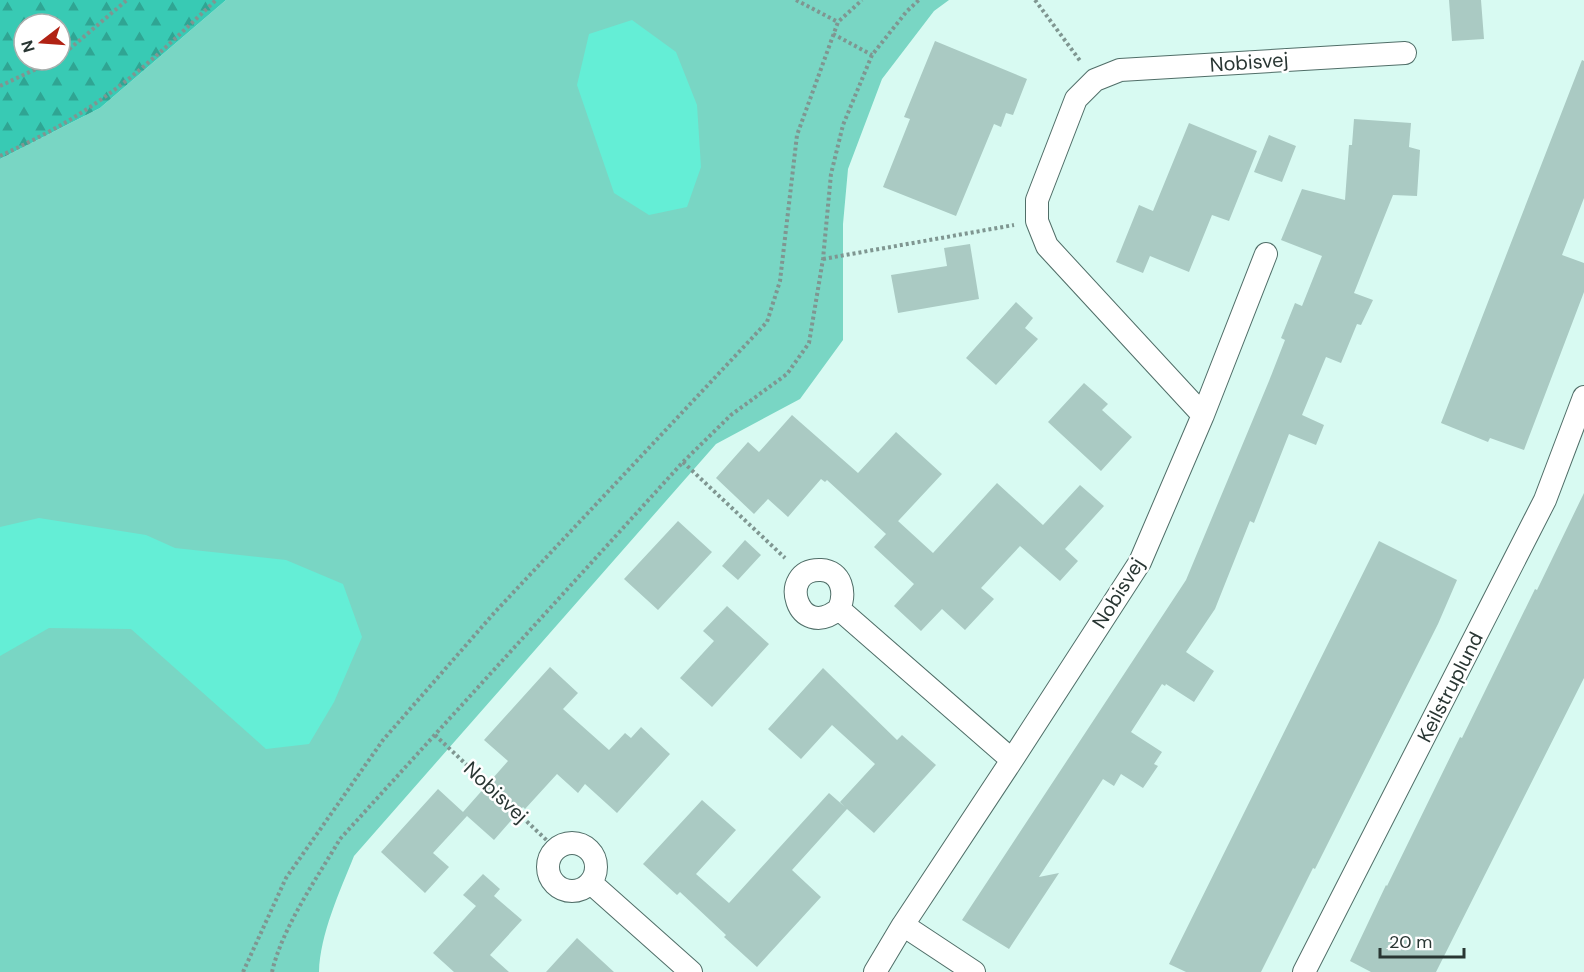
<svg xmlns="http://www.w3.org/2000/svg" width="1584" height="972" font-family="'DM Sans',sans-serif">
	<style>
		.green { fill: #79d6c4 }
		.forest { fill: url(#forest-firs); fill-rule: evenodd }
		.water { fill: #64eed6 }
		.building { fill: #aacac3 }
		.lines { fill: none; stroke-linecap: round; stroke-linejoin: round }
		.street-casing { stroke: #506e68; stroke-width: 24 }
		.path { stroke: #7f9691; stroke-width: 4; stroke-dasharray: 3 3; stroke-linecap: butt }
		.street { stroke: #fff; stroke-width: 22 }
		.labels { text-anchor: middle; dominant-baseline: central; stroke-width: 5; stroke-linejoin: round; paint-order: stroke }
		.street-label { font-size: 20px; fill: #293633; stroke: #fff }
	</style>
	<defs>
		<pattern id="forest-firs" width="22" height="20" patternUnits="userSpaceOnUse" patternTransform="scale(1.5)"><rect width="22" height="20" fill="#38cab4"/><path d="M5 1l3.5 6h-7zM16 11l3.5 6h-7z" fill="#2fa593"/></pattern>
	</defs>
	<rect width="100%" height="100%" fill="#d8faf2"/>
	<path class="green" d="M 226,0 L 949,0 L 934,11 L 882,79 L 848,169 L 843,224 L 843,340 L 800,399 L 716,444 L 354,856 C 340,891 320,934 319,972 L 0,972 L 0,159 L 100,108 Z"/>
	<path class="forest" d="M 0,0 L 226,0 L 100,108 L 0,159 ZM 24,24 L 60,24 L 60,60 L 24,60 Z"/>
	<path class="water" d="M 632,20 L 676,52 L 697,105 L 701,167 L 687,207 L 649,215 L 614,193 L 577,85 L 589,34 Z
		M 39,518 L 146,535 L 175,548 L 286,560 L 343,584 L 362,637 L 334,702 L 309,744 L 266,749 L 131,629 L 49,628 L 0,656 L 0,527 Z"/>
	<path class="building" d="M 1449,0 L 1481,0 L 1484,39 L 1452,41 Z
		M 935,41 L 1027,79 L 1013,115 L 1006,113 L 1001,127 L 994,124 L 956,216 L 883,187 L 910,119 L 904,117 Z
		M 1582,60 L 1584,61 L 1584,198 L 1562,255 L 1584,263 L 1584,292 L 1524,450 L 1490,438 L 1488,442 L 1441,423 Z
		M 1354,119 L 1411,123 L 1409,147 L 1420,150 L 1417,196 L 1393,195 L 1354,293 L 1373,300 L 1361,325 L 1357,324 L 1341,363 L 1326,357 L 1302,415 L 1324,425 L 1316,445 L 1289,434 L 1254,523 L 1250,521 L 1215,609 L 1186,652 L 1214,671 L 1194,702 L 1166,684 L 1165,686 L 1162,684 L 1131,732 L 1162,752 L 1154,764 L 1158,766 L 1143,788 L 1121,774 L 1114,786 L 1103,779 L 1039,877 L 1059,873 L 1009,949 L 962,920 L 1186,580 L 1269,381 L 1285,340 L 1281,338 L 1295,303 L 1302,306 L 1322,256 L 1281,240 L 1302,189 L 1345,200 L 1349,145 L 1352,145 Z
		M 1189,123 L 1257,151 L 1229,221 L 1212,215 L 1189,272 L 1150,256 L 1143,273 L 1116,262 L 1139,205 L 1153,211 Z
		M 1269,135 L 1296,146 L 1282,182 L 1254,172 Z
		M 970,244 L 979,299 L 898,313 L 891,275 L 947,266 L 944,248 Z
		M 1016,302 L 1033,318 L 1025,328 L 1038,339 L 996,385 L 966,358 Z
		M 1084,383 L 1108,404 L 1102,410 L 1132,437 L 1101,471 L 1048,422 Z
		M 792,415 L 858,473 L 896,432 L 942,474 L 886,534 L 827,480 L 825,482 L 821,479 L 788,517 L 768,499 L 754,514 L 716,478 L 748,442 L 759,452 Z
		M 997,483 L 1043,525 L 1080,485 L 1104,506 L 1065,549 L 1078,561 L 1060,581 L 1020,546 L 981,588 L 994,599 L 965,630 L 942,609 L 921,631 L 894,606 L 914,584 L 874,547 L 898,521 L 933,553 Z
		M 1584,493 L 1584,678 L 1436,972 L 1371,972 L 1350,961 L 1386,885 L 1387,886 L 1460,737 L 1462,738 L 1535,589 L 1537,590 Z
		M 678,521 L 712,552 L 658,610 L 624,579 Z
		M 745,540 L 761,555 L 738,580 L 722,566 Z
		M 1379,541 L 1457,580 L 1438,624 L 1315,869 L 1313,868 L 1261,972 L 1186,972 L 1169,964 Z
		M 727,606 L 769,644 L 712,707 L 680,678 L 714,641 L 703,631 Z
		M 550,667 L 578,693 L 563,709 L 609,750 L 625,733 L 631,738 L 641,727 L 670,754 L 617,813 L 585,784 L 578,793 L 557,774 L 525,809 L 523,807 L 494,840 L 467,816 L 433,853 L 449,867 L 425,893 L 381,852 L 438,789 L 463,812 L 508,761 L 484,740 Z
		M 823,668 L 897,740 L 902,735 L 936,765 L 874,833 L 847,809 L 792,870 L 821,897 L 757,967 L 724,937 L 726,935 L 680,892 L 677,895 L 643,864 L 702,800 L 736,830 L 696,874 L 729,903 L 829,793 L 845,807 L 840,802 L 875,764 L 832,725 L 801,759 L 768,729 Z
		M 483,874 L 500,889 L 494,896 L 522,920 L 490,955 L 509,972 L 454,972 L 433,953 L 476,906 L 463,895 Z
		M 577,938 L 614,972 L 546,972 Z"/>
	<g class="lines">
		<defs>
			<path id="street" d="M 1203,415 L 1047,246 L 1037,221 L 1037,200 L 1076,99 L 1095,80 L 1120,70 L 1405,53
				M 839,609 C 797,643 776,568 821,570 C 842,571 846,593 839,609 L 1012,760
				M548 867a24 24 0 1 1 48 0a24 24 0 1 1-48 0Z
				M 591,883 L 691,972
				M 903,925 L 974,972
				M 875,972 L 903,925 L 1012,760 L 1140,562 L 1203,415 L 1266,254
				M 1304,972 L 1545,500 L 1584,397"/>
		</defs>
		<use href="#street" class="street-casing"/>
		<path class="path" d="M 796,0 L 838,22
			M 1035,0 L 1081,62
			M 833,34 L 872,55
			M 60,57 L 127,0
			M 0,86 L 55,60
			M 0,156 C 32,141 64,125 93,105 C 138,75 177,37 216,0
			M 823,259 L 1014,225
			M 683,462 L 785,558
			M 435,735 L 556,849
			M 243,972 L 286,878 L 383,740 L 495,612 L 767,322 L 780,281 L 797,135 L 838,22 L 862,0
			M 272,972 C 282,928 317,878 340,839 L 683,462 L 731,415 L 787,374 L 809,343 L 823,259 L 831,174 L 843,125 L 872,55 L 907,11 L 919,0"/>
		<use href="#street" class="street"/>
	</g>
	<g class="labels">
		<g class="street-label">
			<text transform="translate(1249 62) rotate(-4)">Nobisvej</text>
			<text transform="translate(1118 593) rotate(-58)">Nobisvej</text>
			<text transform="translate(1450 687) rotate(-63)">Keilstruplund</text>
			<text transform="translate(496 792) rotate(43)">Nobisvej</text>
		</g>
	</g>
	<g transform="translate(42 42) rotate(253)"><circle r="28" fill="#ffffff" stroke="#a9afad" stroke-width="1.5"/>
	<path d="M0-4.5L10 22L0 15L-10 22Z" fill="#b12214"/>
	<text y="-9" font-size="16" font-weight="bold" text-anchor="middle" fill="#293633">N</text>
	</g>
	<path d="M1380 948v9h84v-9" fill="none" stroke="#293633" stroke-width="3"/>
	<text x="1389" y="948" font-size="18" fill="#293633" stroke="#ffffff" stroke-width="4.5" paint-order="stroke">20 m</text>
</svg>
